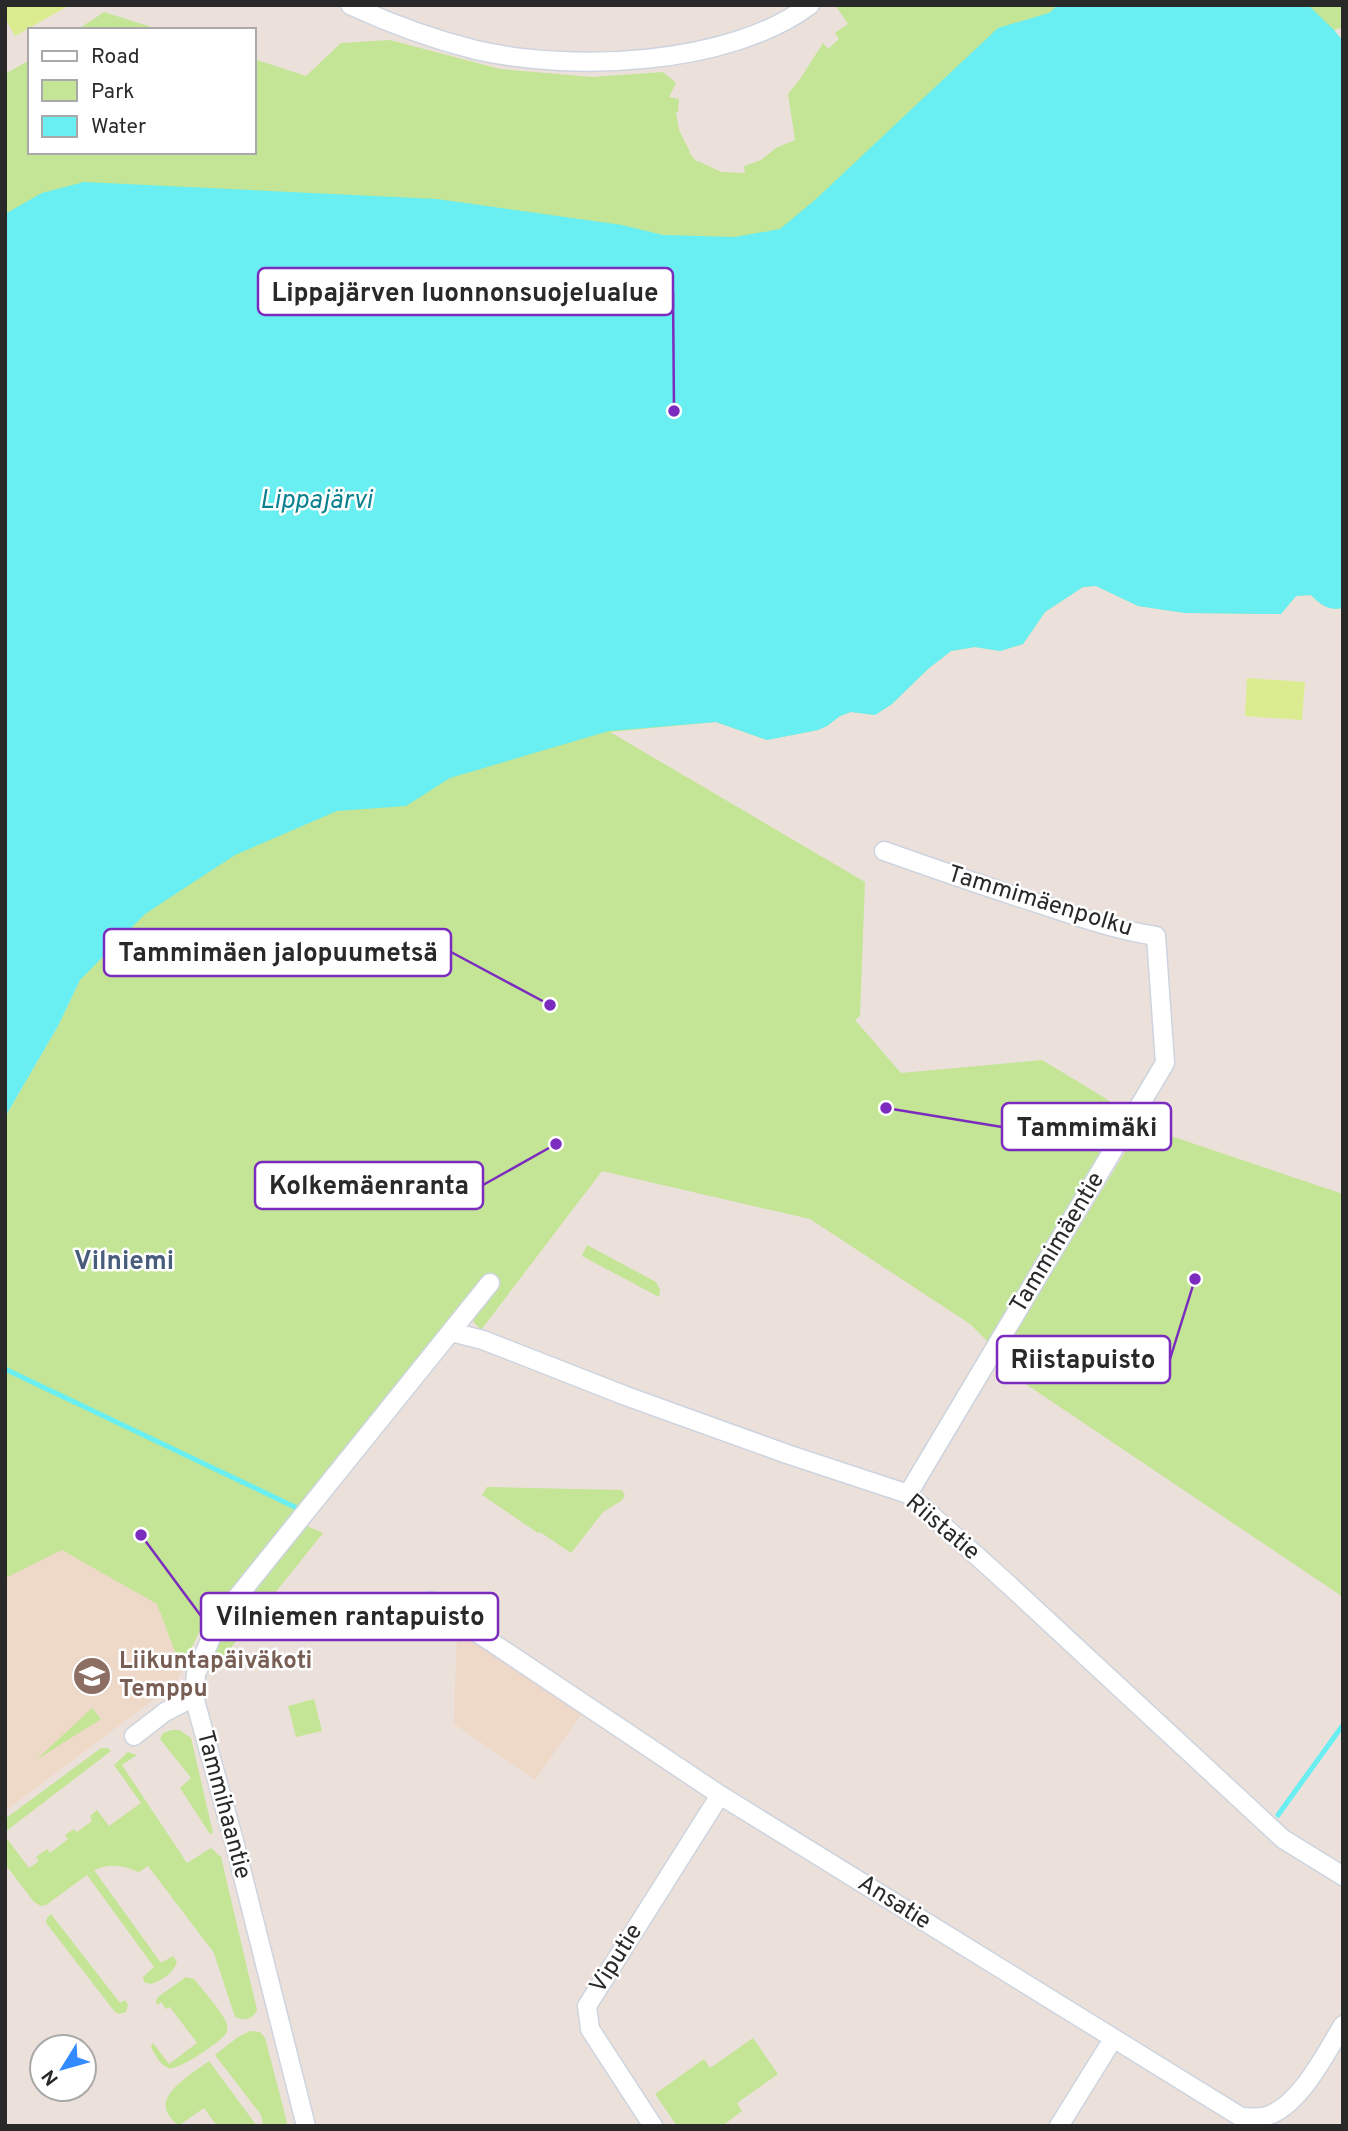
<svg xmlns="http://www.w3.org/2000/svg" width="1348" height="2131" font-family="Overpass,sans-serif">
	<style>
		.education { fill: #eed9c9 }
		.green { fill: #c3e595 }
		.pitch { fill: #dbec90 }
		.water { fill: #69eef2 }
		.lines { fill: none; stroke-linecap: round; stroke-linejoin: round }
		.stream { stroke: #69eef2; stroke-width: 5 }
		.minor-casing { stroke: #cdd4df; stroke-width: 21 }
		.minor { stroke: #fff; stroke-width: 18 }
		.labels { text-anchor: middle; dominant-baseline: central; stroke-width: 5; stroke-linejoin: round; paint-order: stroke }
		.street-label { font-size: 24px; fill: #292929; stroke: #fff }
		.education-label { font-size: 24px; font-weight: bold; fill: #785e54; stroke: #fff; text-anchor: start }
		.water-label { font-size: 26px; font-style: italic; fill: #0a818f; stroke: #fff }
		.neighbourhood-label { font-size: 26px; font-weight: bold; fill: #485d7b; stroke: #fff }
		.leader { fill: none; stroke: #7b2cbf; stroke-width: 2.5 }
		.callout-dot { fill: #7b2cbf; stroke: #fff; stroke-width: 2.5 }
		.callout { fill: #fff; stroke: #7b2cbf; stroke-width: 2.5 }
		.callout-label { font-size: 26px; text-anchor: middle; font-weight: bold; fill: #292929 }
	</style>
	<rect width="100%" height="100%" fill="#ece0da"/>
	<path class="education" d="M 61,1549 L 157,1604 L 182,1670 L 176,1683 L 5,1811 L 5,1578 Z
		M 457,1627 L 584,1710 L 535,1780 L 454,1724 Z"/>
	<path class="green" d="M 835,5 L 1308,5 L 1311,7 L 1313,5 L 1343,5 L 1343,31 L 1340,28 L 1334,30 L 1343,41 L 1343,608 C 1329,611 1321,605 1311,595 L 1296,596 L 1281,614 L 1185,613 L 1138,606 L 1096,586 L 1083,587 L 1045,612 L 1023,644 L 1000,651 L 975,647 L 951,651 L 928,669 L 892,704 L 875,715 L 851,712 L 840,716 L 827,726 L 818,730 L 767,740 L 716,722 L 610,732 L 865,882 L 860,1016 L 855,1020 L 901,1073 L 1042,1060 L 1105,1098 L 1126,1114 L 988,1342 L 970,1324 L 810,1219 L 602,1171 L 481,1330 L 473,1321 L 479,1310 L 458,1310 L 200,1630 L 189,1654 L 187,1664 L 180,1665 L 157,1604 L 62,1550 L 5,1578 L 5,1117 L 58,1026 L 80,980 L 5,903 L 5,74 L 30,60 L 30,152 L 254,152 L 254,59 L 306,76 L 341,43 L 390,40 L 500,69 L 592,77 L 663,72 L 676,83 L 669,97 L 679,99 L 678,112 L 676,112 L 679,130 L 690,152 L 689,153 L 697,162 L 698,161 L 721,172 L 745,173 L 744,166 L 761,160 L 776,148 L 795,140 L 788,94 L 800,79 L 823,43 L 828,49 L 839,39 L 835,33 L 848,24 Z
		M 104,12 L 161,30 L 77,30 Z
		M 1141,1126 L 1343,1194 L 1343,1597 L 996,1364 Z
		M 587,1245 L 656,1282 L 660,1289 L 659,1297 L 582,1256 Z
		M 487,1487 L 622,1490 L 625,1496 L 621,1501 L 603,1512 L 571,1553 L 540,1532 L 538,1533 L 482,1495 Z
		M 305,1525 L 323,1533 L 221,1660 L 215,1665 L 206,1667 L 217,1635 Z
		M 314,1699 L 322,1731 L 296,1737 L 288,1706 Z
		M 92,1708 L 101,1719 L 36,1760 Z
		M 172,1730 L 179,1730 L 191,1738 L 213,1833 L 210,1834 L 180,1788 L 191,1778 L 160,1739 L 163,1733 Z
		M 101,1748 L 108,1748 L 111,1751 L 5,1832 L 5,1819 Z
		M 128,1752 L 137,1755 L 122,1765 L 187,1863 L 211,1848 L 221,1857 L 257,2010 C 252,2020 246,2021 235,2017 L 214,1953 L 148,1866 L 139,1872 C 123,1865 110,1863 94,1870 L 161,1963 L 173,1956 L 177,1962 C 173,1973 162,1981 150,1984 L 144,1982 L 143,1977 L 154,1967 L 87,1875 L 46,1905 L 41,1906 L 34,1902 L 5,1864 L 5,1842 L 8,1840 L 29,1868 L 39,1861 L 36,1857 L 47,1849 L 50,1853 L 68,1839 L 65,1835 L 74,1829 L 77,1832 L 92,1821 L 90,1816 L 97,1810 L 109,1826 L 141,1803 L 114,1765 Z
		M 51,1914 L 120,2003 L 125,2000 L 128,2005 L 126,2012 L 119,2014 L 115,2012 L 46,1923 L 47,1918 Z
		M 186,1977 L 194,1979 C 202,1989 223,2013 227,2024 C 228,2028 227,2032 225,2035 C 218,2043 178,2071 169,2068 C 160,2065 155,2055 151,2047 L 153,2043 L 169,2064 L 197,2043 L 170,2007 L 166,2009 L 161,2002 L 157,2005 L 156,2001 L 158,1997 Z
		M 250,2031 L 260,2032 L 265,2038 L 288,2126 L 263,2126 L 261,2115 L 215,2055 L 238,2037 Z
		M 753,2038 L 778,2074 L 737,2103 L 742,2111 L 722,2126 L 677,2126 L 655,2094 L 704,2059 L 710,2068 Z
		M 209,2061 L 257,2126 L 258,2126 L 217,2126 L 204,2108 L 178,2126 C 175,2122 169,2117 167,2112 C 158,2092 195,2072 209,2061 Z"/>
	<path class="pitch" d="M 5,5 L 70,5 L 15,36 L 5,18 Z
		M 1247,678 L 1305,682 L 1302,720 L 1245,716 Z"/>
	<path class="water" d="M 1058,5 L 1308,5 L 1334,30 L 1343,41 L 1343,608 C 1328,611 1321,605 1311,595 L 1296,596 L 1281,614 L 1185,613 L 1138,606 L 1096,586 L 1083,587 L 1045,612 L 1023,644 L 1000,651 L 975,647 L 951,651 L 928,669 L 892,704 L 875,715 L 851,712 L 840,716 L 827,726 L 818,730 L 767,740 L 716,722 L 609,731 L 450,778 L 406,806 L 337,811 L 235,855 L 145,914 L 80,980 L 58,1026 L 5,1117 L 5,214 L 42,193 L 84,182 L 437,199 L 622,225 L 663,235 L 735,237 L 780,229 L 816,199 L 998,28 L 1049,13 Z"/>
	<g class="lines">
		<path class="stream" d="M 5,1369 L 299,1509
			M 1278,1815 L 1343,1725"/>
		<defs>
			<path id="minor" d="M 350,5 C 391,24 432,39 476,50 C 572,72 728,66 810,5
				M 884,851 C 935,869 986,887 1037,903 C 1076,916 1115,930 1156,936 L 1165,1063 L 908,1494
				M 451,1332 L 483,1340 L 626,1396 L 787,1454 L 908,1494 L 1008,1584 L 1283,1839 L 1343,1876
				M 430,1601 L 720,1795 L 1241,2117 C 1248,2117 1256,2118 1263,2117 C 1298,2110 1326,2053 1343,2025
				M 134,1736 L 165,1712 L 194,1697
				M 306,2126 L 234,1841 L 194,1697 L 196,1674 L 218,1621 L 490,1283
				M 653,2126 L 590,2029 L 587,2006 L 720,1795
				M 1059,2126 L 1113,2039"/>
		</defs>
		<use href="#minor" class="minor-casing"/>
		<use href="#minor" class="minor"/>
	</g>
	<defs>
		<symbol id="school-disc" viewBox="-11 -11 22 22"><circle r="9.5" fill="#8d6e63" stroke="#fff"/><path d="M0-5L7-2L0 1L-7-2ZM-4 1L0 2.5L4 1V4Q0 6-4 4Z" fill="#fff"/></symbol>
	</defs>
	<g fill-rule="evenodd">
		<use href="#school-disc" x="70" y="1654" width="44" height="44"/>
	</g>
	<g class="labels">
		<g class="street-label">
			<text transform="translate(1040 902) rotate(17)">Tammimäenpolku</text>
			<text transform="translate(1058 1243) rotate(-59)">Tammimäentie</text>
			<text transform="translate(942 1528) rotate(40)">Riistatie</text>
			<text transform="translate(223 1805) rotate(75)">Tammihaantie</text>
			<text transform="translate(894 1903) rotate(32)">Ansatie</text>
			<text transform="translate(617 1959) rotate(-58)">Viputie</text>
		</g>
		<g class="education-label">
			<text x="119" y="1662">Liikuntapäiväkoti<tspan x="119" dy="28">Temppu</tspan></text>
		</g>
		<g class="water-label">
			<text x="316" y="501">Lippajärvi</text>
		</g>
		<g class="neighbourhood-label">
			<text x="124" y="1262">Vilniemi</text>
		</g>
	</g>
	<path class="leader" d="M674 411L673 292M550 1005L451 952M886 1108L1002 1127M556 1144L483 1185M1195 1279L1170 1359M141 1535L201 1616"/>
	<g class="callout-dot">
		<circle cx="674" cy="411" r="7"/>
		<circle cx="550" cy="1005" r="7"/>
		<circle cx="886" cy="1108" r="7"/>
		<circle cx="556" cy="1144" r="7"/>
		<circle cx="1195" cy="1279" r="7"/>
		<circle cx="141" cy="1535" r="7"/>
	</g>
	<g class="callout">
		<rect x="258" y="268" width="415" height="47" rx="7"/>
		<rect x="104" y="929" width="347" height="47" rx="7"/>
		<rect x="1002" y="1103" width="169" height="47" rx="7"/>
		<rect x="255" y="1162" width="228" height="47" rx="7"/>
		<rect x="997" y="1336" width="173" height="47" rx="7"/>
		<rect x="201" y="1593" width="297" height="47" rx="7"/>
	</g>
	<g class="callout-label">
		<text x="465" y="301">Lippajärven luonnonsuojelualue</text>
		<text x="278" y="961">Tammimäen jalopuumetsä</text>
		<text x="1087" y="1136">Tammimäki</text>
		<text x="369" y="1194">Kolkemäenranta</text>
		<text x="1083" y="1368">Riistapuisto</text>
		<text x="350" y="1625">Vilniemen rantapuisto</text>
	</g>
	<rect width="1348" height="2131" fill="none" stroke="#292929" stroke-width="14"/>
	<rect x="28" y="28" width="228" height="126" fill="#ffffff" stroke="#a9a9a9" stroke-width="2"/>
	<rect x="42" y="51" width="35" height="10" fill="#ffffff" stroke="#a9a9a9" stroke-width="2"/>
	<text x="91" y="63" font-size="21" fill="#292929">Road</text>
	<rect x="42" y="80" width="35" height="21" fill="#c3e595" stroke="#a9a9a9" stroke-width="2"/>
	<text x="91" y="98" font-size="21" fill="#292929">Park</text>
	<rect x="42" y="116" width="35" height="21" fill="#69eef2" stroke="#a9a9a9" stroke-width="2"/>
	<text x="91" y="133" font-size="21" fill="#292929">Water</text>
	<g transform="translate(63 2068) rotate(233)"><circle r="33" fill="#ffffff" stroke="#a9a9a9" stroke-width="2"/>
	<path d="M0-5L12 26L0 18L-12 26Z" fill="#348aff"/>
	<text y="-10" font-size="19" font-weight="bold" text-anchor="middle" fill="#292929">N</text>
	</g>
</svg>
